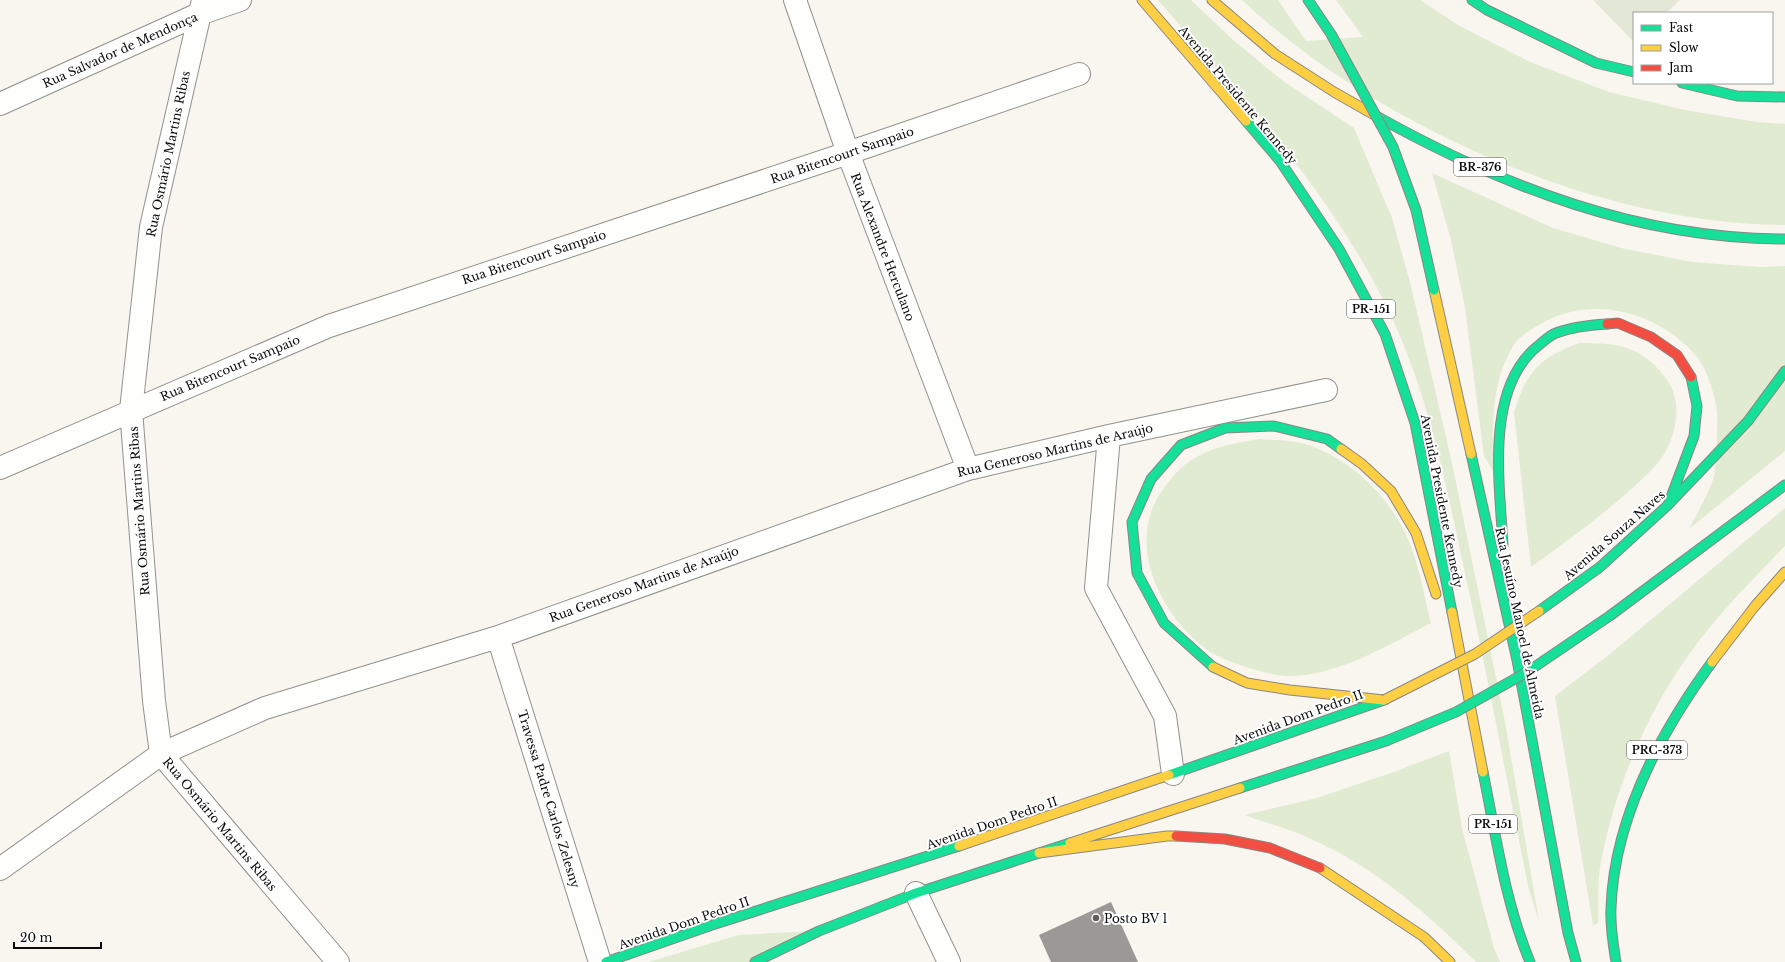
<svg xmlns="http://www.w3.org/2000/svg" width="1785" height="962" font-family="'Libre Baskerville',serif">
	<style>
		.green { fill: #e1ebd1 }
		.cemetery { fill: #e3e7d5 }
		.building { fill: #9b9995 }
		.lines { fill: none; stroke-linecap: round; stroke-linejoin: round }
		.street-casing { stroke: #92918e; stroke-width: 24 }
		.fast-casing { stroke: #888784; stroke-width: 11 }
		.slow-casing { stroke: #888784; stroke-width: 11 }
		.jam-casing { stroke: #888784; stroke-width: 11 }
		.street { stroke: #fefefd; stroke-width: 22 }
		.fast { stroke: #16e098; stroke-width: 9 }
		.slow { stroke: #ffcf43; stroke-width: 9 }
		.jam { stroke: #f24e42; stroke-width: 9 }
		.fast-bridge-casing { stroke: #888784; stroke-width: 11; stroke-linecap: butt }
		.slow-bridge-casing { stroke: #888784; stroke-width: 11; stroke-linecap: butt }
		.fast-bridge { stroke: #16e098; stroke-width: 9 }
		.slow-bridge { stroke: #ffcf43; stroke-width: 9 }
		.poi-dot { fill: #5e5d5b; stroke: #fff; stroke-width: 1.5 }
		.labels { text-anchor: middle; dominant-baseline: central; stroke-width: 4; stroke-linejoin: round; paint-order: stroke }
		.shield { fill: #fff; stroke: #545454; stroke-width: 1 }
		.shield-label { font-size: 11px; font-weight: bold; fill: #0b0b0b }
		.street-label { font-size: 12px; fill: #0b0b0b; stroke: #fff }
		.poi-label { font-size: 12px; fill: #0b0b0b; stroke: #fff; text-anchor: start }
	</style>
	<rect width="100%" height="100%" fill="#f8f6ef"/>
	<path class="green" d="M 1158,0 L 1191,0 L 1232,39 L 1283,81 L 1354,128 L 1392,218 L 1411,286 L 1452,463 L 1505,722 L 1539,921 L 1529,890 C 1506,778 1486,666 1461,555 C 1444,474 1427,394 1392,318 C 1336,197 1244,100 1158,0 Z
		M 1242,0 L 1278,0 L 1306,41 L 1363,37 L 1336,0 L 1420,0 L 1458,25 L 1530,62 L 1609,92 L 1685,110 L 1757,122 L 1785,124 L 1785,225 C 1599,225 1376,126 1242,0 Z
		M 1432,173 L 1553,228 L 1621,248 L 1692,262 L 1759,267 L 1785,266 L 1785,451 L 1689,529 C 1697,513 1709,493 1714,477 C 1716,468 1718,419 1717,411 C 1714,393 1708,371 1697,357 C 1662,315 1599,295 1548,320 C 1535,327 1519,335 1512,348 C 1490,386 1493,428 1493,471 L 1484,456 L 1465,308 L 1451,240 Z
		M 1579,343 C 1617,343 1640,345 1665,377 C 1682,398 1678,428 1666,451 C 1657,467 1642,479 1629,491 C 1598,519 1564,543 1531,567 L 1514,412 C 1527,371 1539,358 1579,343 Z
		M 1259,439 C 1273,440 1289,440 1302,443 C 1352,457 1397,503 1413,552 C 1421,575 1425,600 1431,623 C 1388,645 1336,677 1287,676 C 1268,675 1225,662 1209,651 C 1162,618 1124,544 1162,491 C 1170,479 1181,466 1193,459 C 1214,446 1236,443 1259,439 Z
		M 1785,508 L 1785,546 C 1755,577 1724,608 1698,642 C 1649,707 1616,783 1601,862 C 1597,881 1599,903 1598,923 L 1593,925 L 1555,696 L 1610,654 Z
		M 1449,751 L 1462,828 L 1494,948 L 1500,962 L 1476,962 C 1427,913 1375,867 1311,839 C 1290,829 1266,823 1245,815 L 1317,798 L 1391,773 Z
		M 812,931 L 749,962 L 648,962 L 739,935 Z"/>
	<path class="cemetery" d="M 1593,0 L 1680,0 L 1666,13 L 1634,13 L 1634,42 Z"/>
	<path class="building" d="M 1111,902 L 1138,962 L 1051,962 L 1039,935 Z"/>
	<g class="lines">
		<defs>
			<path id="street" d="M 203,0 L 151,227 L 131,410 L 154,701 L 161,754 L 338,962
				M 795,0 L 848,153 L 968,469
				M 0,104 L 199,14 L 240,0
				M 1109,436 L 1096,588 L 1165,716 L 1173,774
				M 0,468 L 329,326 L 848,153 L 1079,74
				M 498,637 L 600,962
				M 0,869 L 161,754 L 265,708 L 498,637 L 968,469 L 1109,436 L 1326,390
				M 916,893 L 949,962"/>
			<path id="fast" d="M 1308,0 L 1331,34
				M 1472,0 L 1487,10 L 1596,63 L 1634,72
				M 1682,83 L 1737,96 L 1785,97
				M 1378,117 C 1504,187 1639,239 1785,239
				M 1246,121 L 1280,161 L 1339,249 L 1385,334 L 1415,423 L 1452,612
				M 1471,454 L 1517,660 L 1568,933 L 1576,962
				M 1668,505 L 1694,436 L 1697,406 L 1691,377
				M 1503,546 C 1500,484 1484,388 1539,345 C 1544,341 1550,335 1556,333 C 1572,327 1590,325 1607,324
				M 1600,567 L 1668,505 L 1748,421 L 1785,371
				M 1611,615 L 1785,485
				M 1213,667 L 1164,623 L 1137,573 L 1132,522 L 1151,479 L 1181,445 L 1225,428 L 1274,426 L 1327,439 L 1341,449
				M 1483,772 C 1496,836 1505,902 1530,962
				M 1169,775 L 1384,700
				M 1240,788 L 1386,741
				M 606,962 L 709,926 L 959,846
				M 755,962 L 819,931 L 916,893 L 1070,843
				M 1616,962 C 1613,944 1610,926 1611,908 C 1614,818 1660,733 1712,662"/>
			<path id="slow" d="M 1142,0 L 1246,121
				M 1212,0 L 1275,54 L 1334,92 L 1378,117
				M 1434,290 L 1471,454
				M 1341,449 L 1362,464 L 1391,491 L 1416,533 L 1436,594
				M 1452,612 L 1483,772
				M 1712,662 L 1755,606 L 1785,572
				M 1213,667 L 1247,683 L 1290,690 L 1384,700
				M 1070,843 L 1240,788
				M 959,846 L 1169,775
				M 1039,853 L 1167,836 L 1176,836
				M 1320,868 L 1424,937 L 1450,962"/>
			<path id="jam" d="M 1607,324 L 1618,323 L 1651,337 L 1677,355 L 1691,377
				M 1176,836 L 1225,839 L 1270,848 L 1320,868"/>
		</defs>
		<use href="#street" class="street-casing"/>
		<use href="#fast" class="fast-casing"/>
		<use href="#slow" class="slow-casing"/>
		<use href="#jam" class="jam-casing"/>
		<use href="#street" class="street"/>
		<use href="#fast" class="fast"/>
		<use href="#slow" class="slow"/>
		<use href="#jam" class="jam"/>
		<defs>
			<path id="fast-bridge" d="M 1331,34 L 1393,147 L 1416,210 L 1434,290
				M 1539,611 L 1600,567
				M 1386,741 L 1456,712 L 1527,672 L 1611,615"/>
			<path id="slow-bridge" d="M 1384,700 L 1475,654 L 1539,611"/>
		</defs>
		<use href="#fast-bridge" class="fast-bridge-casing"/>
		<use href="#slow-bridge" class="slow-bridge-casing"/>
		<use href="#fast-bridge" class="fast-bridge"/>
		<use href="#slow-bridge" class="slow-bridge"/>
	</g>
	<circle class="poi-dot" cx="1096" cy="918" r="4"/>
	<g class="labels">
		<g class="shield">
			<rect x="1454" y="158" width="52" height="18" rx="3"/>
			<rect x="1347" y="300" width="48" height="18" rx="3"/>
			<rect x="1627" y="741" width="60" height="18" rx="3"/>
			<rect x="1469" y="815" width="48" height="18" rx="3"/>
		</g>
		<g class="shield-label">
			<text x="1480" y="167">BR-376</text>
			<text x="1371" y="309">PR-151</text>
			<text x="1657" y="750">PRC-373</text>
			<text x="1493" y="824">PR-151</text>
		</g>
		<g class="street-label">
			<text transform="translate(120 50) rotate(-24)">Rua Salvador de Mendonça</text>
			<text transform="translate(1238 95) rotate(50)">Avenida Presidente Kennedy</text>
			<text transform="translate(168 154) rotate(-78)">Rua Osmário Martins Ribas</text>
			<text transform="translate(842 155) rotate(-19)">Rua Bitencourt Sampaio</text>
			<text transform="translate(883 247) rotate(69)">Rua Alexandre Herculano</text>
			<text transform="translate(534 257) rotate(-18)">Rua Bitencourt Sampaio</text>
			<text transform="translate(230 368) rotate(-23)">Rua Bitencourt Sampaio</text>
			<text transform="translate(1055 450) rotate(-13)">Rua Generoso Martins de Araújo</text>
			<text transform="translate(1442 501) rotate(79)">Avenida Presidente Kennedy</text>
			<text transform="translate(139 511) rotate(-94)">Rua Osmário Martins Ribas</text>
			<text transform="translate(1614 535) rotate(-41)">Avenida Souza Naves</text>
			<text transform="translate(644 584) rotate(-20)">Rua Generoso Martins de Araújo</text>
			<text transform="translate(1520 623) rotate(78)">Rua Jesuíno Manoel de Almeida</text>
			<text transform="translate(1298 717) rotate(-20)">Avenida Dom Pedro II</text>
			<text transform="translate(549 799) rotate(73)">Travessa Padre Carlos Zelesny</text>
			<text transform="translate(992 823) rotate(-19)">Avenida Dom Pedro II</text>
			<text transform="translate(220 824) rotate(50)">Rua Osmário Martins Ribas</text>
			<text transform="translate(684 923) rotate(-19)">Avenida Dom Pedro II</text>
		</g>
		<g class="poi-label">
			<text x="1104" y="918">Posto BV 1</text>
		</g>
	</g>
	<rect x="1633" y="12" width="140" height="72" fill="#ffffff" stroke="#9d9d9d"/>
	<rect x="1641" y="25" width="20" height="6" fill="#16e098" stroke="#9d9d9d"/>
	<text x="1669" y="32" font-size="12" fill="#0b0b0b">Fast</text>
	<rect x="1641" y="45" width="20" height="6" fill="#ffcf43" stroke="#9d9d9d"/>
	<text x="1669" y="52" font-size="12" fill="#0b0b0b">Slow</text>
	<rect x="1641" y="65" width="20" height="6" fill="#f24e42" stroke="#9d9d9d"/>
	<text x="1669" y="72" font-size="12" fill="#0b0b0b">Jam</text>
	<path d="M14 942v6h87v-6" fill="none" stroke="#0b0b0b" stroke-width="2"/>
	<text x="20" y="942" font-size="12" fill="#0b0b0b" stroke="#ffffff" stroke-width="3" paint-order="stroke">20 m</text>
</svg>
